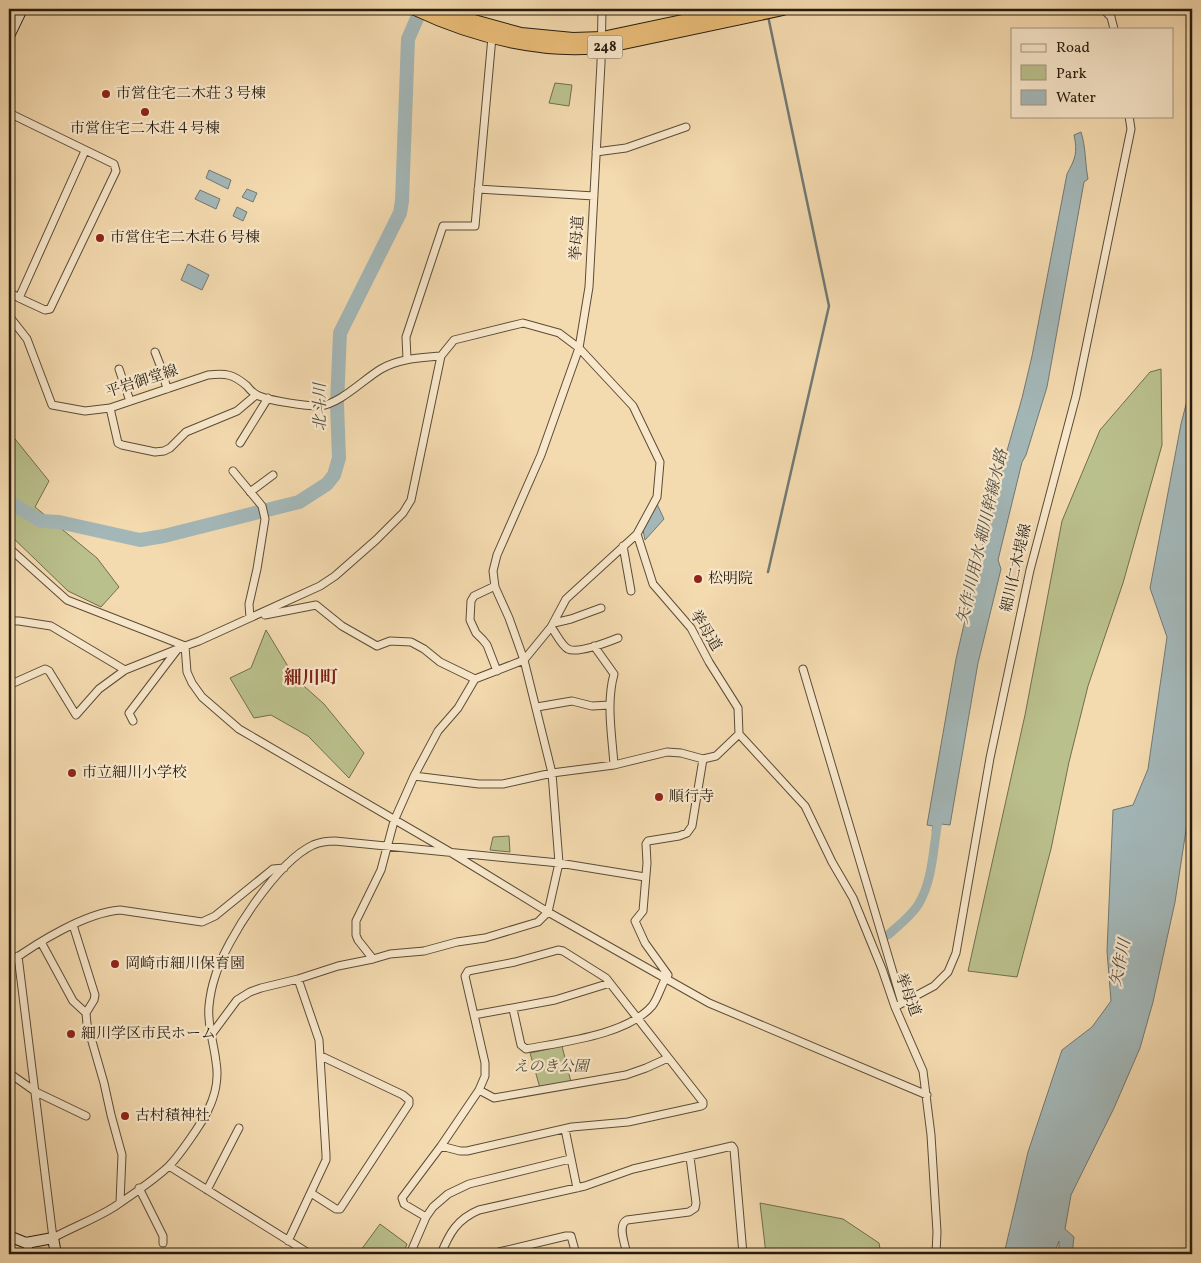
<svg xmlns="http://www.w3.org/2000/svg" width="1201" height="1263" font-family="Vollkorn,'Noto Serif JP',serif">
	<style>
		.green { fill: #bac08c; stroke: #706e4e }
		.water { fill: #a3b7b8; stroke: #717974 }
		.lines { fill: none; stroke-linecap: round; stroke-linejoin: round }
		.stream { stroke: #717974; stroke-width: 2.5 }
		.canal { stroke: #a3b7b8; stroke-width: 9 }
		.river { stroke: #a3b7b8; stroke-width: 14 }
		.street-casing { stroke: #5a4c37; stroke-width: 9 }
		.secondary-casing { stroke: #261c0f; stroke-width: 12 }
		.highway-casing { stroke: #261c0f; stroke-width: 14 }
		.street { stroke: #f8e7cb; stroke-width: 7 }
		.secondary { stroke: #f8e7cb; stroke-width: 10 }
		.highway { stroke: #eabd78; stroke-width: 12 }
		.poi-dot { fill: #8f2418; stroke: #f8e7cb; stroke-width: 2 }
		.labels { text-anchor: middle; dominant-baseline: central; stroke-width: 4.5; stroke-linejoin: round; paint-order: stroke }
		.shield { fill: #f8e7cb; stroke: #655947; stroke-width: 1 }
		.shield-label { font-size: 14px; font-weight: bold; fill: #261c0f }
		.poi-label { font-size: 15px; fill: #261c0f; stroke: #f8e7cb; text-anchor: start }
		.street-label { font-size: 15px; fill: #261c0f; stroke: #f8e7cb }
		.park-label { font-size: 15px; font-style: italic; fill: #524d34; stroke: #f8e7cb }
		.water-label { font-size: 16px; font-style: italic; fill: #4c4a42; stroke: #f8e7cb }
		.quarter-label { font-size: 18px; font-weight: bold; fill: #7a1f14; stroke: #f8e7cb }
	</style>
	<rect width="100%" height="100%" fill="#f4daaf"/>
	<filter id="stains"><feTurbulence type="fractalNoise" baseFrequency=".004" numOctaves="4"/><feColorMatrix values="0 0 0 0 .2 0 0 0 0 .09 0 0 0 0 .02 0 0 0 .5 -.17"/></filter>
	<radialGradient id="worn" r=".72"><stop offset=".6" stop-color="#630" stop-opacity="0"/><stop offset="1" stop-color="#630" stop-opacity=".3"/></radialGradient>
	<path class="green" d="M 555,83 L 572,85 L 569,106 L 549,103 Z
		M 1161,369 L 1162,445 L 1123,583 L 1088,686 L 1069,762 L 1051,849 L 1017,977 L 968,971 L 1025,715 L 1062,521 L 1100,430 L 1150,372 Z
		M 9,434 L 11,434 L 49,481 L 35,507 L 97,558 L 119,587 L 101,607 L 68,591 L 9,534 Z
		M 266,630 L 295,678 L 324,704 L 364,753 L 349,778 L 308,736 L 271,715 L 254,718 L 230,678 L 251,668 Z
		M 509,836 L 510,852 L 490,850 L 493,837 Z
		M 562,1046 L 571,1082 L 540,1088 L 530,1053 Z
		M 760,1203 L 843,1219 L 879,1243 L 881,1254 L 766,1254 Z
		M 380,1224 L 407,1244 L 403,1254 L 358,1254 Z"/>
	<path class="water" d="M 1081,132 C 1086,148 1085,163 1088,179 L 1084,182 L 1047,387 L 1026,455 L 1022,462 L 998,560 L 1001,569 L 978,663 L 950,825 L 941,824 L 939,832 L 932,831 L 933,826 L 927,825 L 956,659 L 993,500 L 1022,398 L 1032,356 L 1067,174 C 1075,159 1078,153 1074,135 Z
		M 209,170 L 231,180 L 228,189 L 206,178 Z
		M 247,189 L 257,193 L 253,202 L 242,197 Z
		M 200,190 L 220,199 L 216,209 L 195,199 Z
		M 237,207 L 247,212 L 243,221 L 233,216 Z
		M 188,264 L 209,275 L 202,290 L 181,280 Z
		M 1192,381 L 1192,791 L 1175,902 L 1153,1002 L 1140,1048 L 1114,1108 L 1071,1195 L 1065,1229 L 1074,1237 L 1072,1254 L 1059,1254 L 1059,1241 L 1054,1254 L 1004,1254 L 1028,1152 L 1062,1050 L 1092,1027 L 1111,1001 L 1107,951 L 1113,810 L 1133,805 L 1148,769 L 1167,637 L 1150,588 L 1181,424 Z
		M 657,504 L 664,519 L 645,540 L 643,530 Z"/>
	<g class="lines">
		<path class="stream" d="M 768,572 L 829,306 L 768,16"/>
		<path class="canal" d="M 888,935 C 898,926 910,917 918,905 C 933,881 933,848 938,821"/>
		<path class="river" d="M 9,502 L 41,521 L 59,522 L 140,540 L 164,536 L 299,502 L 327,484 L 334,475 L 339,458 L 337,404 L 340,333 L 400,213 L 402,201 L 408,39 L 421,9"/>
		<defs>
			<path id="street" d="M 1103,9 L 1111,17 L 1114,29
				M 9,113 L 114,164 L 116,171 L 50,309 L 45,310 L 19,298 L 9,292
				M 596,152 L 626,148 L 686,127
				M 478,189 L 594,196
				M 19,298 L 85,151
				M 9,316 L 27,339 L 52,405 L 85,411 L 110,408 L 208,375 C 226,373 233,374 247,386 C 250,390 254,394 259,396 C 272,401 305,406 319,406 C 339,405 364,379 381,369 C 400,358 421,358 441,356
				M 155,352 L 162,370 L 167,389
				M 407,359 L 406,337 L 443,226 L 475,226 L 492,37
				M 119,369 L 130,401
				M 110,408 L 118,443 L 122,445 L 155,452 L 164,451 L 170,448 L 186,432 L 237,411 L 256,395
				M 240,443 L 268,398
				M 233,471 L 262,506 L 265,519 L 257,569 L 249,604 L 250,618
				M 250,492 L 273,475
				M 637,534 L 653,584 L 691,628 L 709,662 L 738,708 L 739,734 L 805,806 L 832,862 L 853,898 L 882,969 L 895,1007 L 923,1071 L 931,1135 L 937,1232 L 936,1254
				M 623,546 L 631,591
				M 9,548 L 67,600 L 185,646 L 199,641 L 320,586 L 335,576 L 376,540 L 403,513 L 411,500 L 441,356 L 454,340 L 523,323 L 559,333 L 579,348 L 633,406 L 660,462 L 657,497 L 637,534 L 566,599 L 551,627 L 524,660 L 475,679 L 458,708 L 438,731 L 414,776 L 394,821 L 381,870 L 356,921 L 356,935 L 358,940 L 373,959 L 338,966 L 298,979 L 261,988 L 250,992 L 237,1000 L 211,1035
				M 495,586 L 474,596 L 471,601 L 470,620 L 476,633 L 483,640 L 487,645 L 497,671
				M 265,615 L 316,605 L 342,626 L 377,646 L 390,641 L 411,642 L 424,649 L 440,662 L 475,679
				M 9,621 L 19,621 L 51,626 L 125,670
				M 554,623 L 571,619 L 601,608
				M 551,627 C 556,633 561,645 568,649 C 578,654 608,642 618,638
				M 594,646 L 614,674 C 606,703 612,735 614,765
				M 803,669 L 902,1003
				M 9,685 L 45,669 L 49,671 L 76,715 L 99,689 L 125,670 L 185,646 L 187,672 L 192,683 L 202,697 L 239,729 L 450,852 L 548,912 L 709,1003 L 927,1095
				M 537,707 L 572,701 L 592,706 L 610,705
				M 133,721 L 129,713 L 177,650
				M 414,776 L 479,784 L 503,784 L 552,773 L 614,765 L 667,752 L 681,753 L 703,759 L 716,756 L 739,734
				M 73,925 L 95,995 L 94,1000 L 86,1013 L 87,1024 L 104,1083 L 111,1115 L 122,1155 L 120,1202
				M 41,942 L 73,1001 L 86,1013
				M 18,956 L 53,1238 C 73,1227 95,1219 114,1207 C 129,1197 156,1178 169,1166 C 179,1156 202,1123 208,1110 C 215,1096 219,1078 216,1062 C 214,1043 207,1025 209,1006 C 210,996 212,986 215,977 C 226,939 277,862 313,845 C 320,842 328,841 335,841 L 559,863 L 645,877
				M 373,959 L 390,954 L 424,951 L 457,942 L 485,938 L 538,922 L 548,912 L 559,863 L 552,773 L 524,660 L 509,618 L 495,587 L 493,571 L 497,555 L 541,455 L 579,348 L 589,287 L 601,63 L 602,9
				M 9,963 C 38,942 85,913 120,910 L 202,922 L 215,916 L 273,869 L 284,868
				M 895,1007 L 934,986 L 948,972 L 956,953 L 990,758 L 1030,570 L 1076,396 L 1131,129 L 1129,116
				M 513,1009 L 521,1045 L 526,1049 C 562,1042 627,1035 652,1006 C 659,997 661,984 668,975 L 645,943 L 635,921 L 643,911 L 647,863 L 646,844 L 648,841 L 679,836 L 687,833 L 692,826 L 703,759
				M 474,1015 L 555,1000 L 610,983
				M 9,1073 L 36,1092 L 86,1116
				M 479,1090 L 494,1098 L 626,1075 L 646,1068 L 668,1058
				M 565,1129 L 577,1188
				M 169,1166 L 310,1254
				M 139,1188 L 163,1236 L 163,1243
				M 207,1190 L 239,1128
				M 311,1193 L 336,1209 L 340,1209 L 409,1104 L 409,1100 L 403,1095 L 321,1056
				M 426,1217 L 404,1204 L 402,1198 L 441,1146 L 479,1090 L 485,1076 L 485,1063 L 465,976 L 468,971 L 515,962 L 558,950 L 563,951 L 606,978 L 703,1102 L 703,1105 L 701,1106 L 628,1122 L 572,1127 L 467,1151 L 460,1151 L 441,1146
				M 288,1241 L 326,1160 L 326,1155 L 319,1040 L 298,979
				M 26,1243 L 31,1254
				M 254,1254 L 260,1254
				M 410,1254 L 426,1217 L 433,1207 L 448,1194 L 469,1184 L 570,1159
				M 441,1254 C 449,1234 457,1219 479,1210 L 585,1186 L 633,1169 L 732,1146 L 734,1149 L 743,1254
				M 494,1254 L 499,1252 L 566,1236 L 571,1236 L 576,1254
				M 627,1254 C 625,1244 617,1225 627,1220 L 689,1212 L 695,1208 L 696,1203 L 690,1157"/>
			<path id="secondary" d="M 9,36 L 22,9
				M 9,1236 L 26,1243 L 53,1238 L 56,1254"/>
			<path id="highway" d="M 415,9 C 474,37 549,56 614,45 L 783,9
				M 440,9 L 463,18 L 521,34 L 573,39 L 602,38 L 739,9"/>
		</defs>
		<use href="#street" class="street-casing"/>
		<use href="#secondary" class="secondary-casing"/>
		<use href="#highway" class="highway-casing"/>
		<use href="#street" class="street"/>
		<use href="#secondary" class="secondary"/>
		<use href="#highway" class="highway"/>
	</g>
	<g class="poi-dot">
		<circle cx="106" cy="94" r="5"/>
		<circle cx="145" cy="112" r="5"/>
		<circle cx="100" cy="238" r="5"/>
		<circle cx="698" cy="579" r="5"/>
		<circle cx="72" cy="773" r="5"/>
		<circle cx="659" cy="797" r="5"/>
		<circle cx="115" cy="964" r="5"/>
		<circle cx="71" cy="1034" r="5"/>
		<circle cx="125" cy="1116" r="5"/>
	</g>
	<g class="labels">
		<rect class="shield" x="587.5" y="35.5" width="35" height="23" rx="4"/>
		<g class="shield-label">
			<text x="605" y="47">248</text>
		</g>
		<g class="poi-label">
			<text x="116" y="94">市営住宅二木荘３号棟</text>
			<text x="145" y="129" text-anchor="middle">市営住宅二木荘４号棟</text>
			<text x="110" y="238">市営住宅二木荘６号棟</text>
			<text x="708" y="579">松明院</text>
			<text x="82" y="773">市立細川小学校</text>
			<text x="669" y="797">順行寺</text>
			<text x="125" y="964">岡崎市細川保育園</text>
			<text x="81" y="1034">細川学区市民ホーム</text>
			<text x="135" y="1116">古村積神社</text>
		</g>
		<g class="street-label">
			<text transform="translate(578 238) rotate(-87)">挙母道</text>
			<text transform="translate(142 382) rotate(-18)">平岩御堂線</text>
			<text transform="translate(1017 568) rotate(-77)">細川仁木堤線</text>
			<text transform="translate(705 631) rotate(58)">挙母道</text>
			<text transform="translate(907 995) rotate(69)">挙母道</text>
		</g>
		<g class="park-label">
			<text x="551" y="1067">えのき公園</text>
		</g>
		<g class="water-label">
			<text transform="translate(321 407) rotate(-90)">北斗川</text>
			<text transform="translate(983 537) rotate(-77)">矢作川用水 細川幹線水路</text>
			<text transform="translate(1121 963) rotate(-78)">矢作川</text>
		</g>
		<g class="quarter-label">
			<text x="311" y="678">細川町</text>
		</g>
	</g>
	<rect width="1201" height="1263" fill="none" stroke="#f4daaf" stroke-width="30"/>
	<rect x="10" y="10" width="1181" height="1243" fill="none" stroke="#261c0f" stroke-width="2.5"/>
	<rect x="15" y="15" width="1171" height="1233" fill="none" stroke="#261c0f"/>
	<rect x="1011" y="28" width="162" height="90" fill="#f8e7cb" stroke="#a49680"/>
	<rect x="1021" y="44" width="25" height="8" fill="#f8e7cb" stroke="#a49680"/>
	<text x="1056" y="52" font-size="15" fill="#261c0f">Road</text>
	<rect x="1021" y="65" width="25" height="15" fill="#bac08c" stroke="#a49680"/>
	<text x="1056" y="78" font-size="15" fill="#261c0f">Park</text>
	<rect x="1021" y="90" width="25" height="15" fill="#a3b7b8" stroke="#a49680"/>
	<text x="1056" y="102" font-size="15" fill="#261c0f">Water</text>
	<rect width="100%" height="100%" filter="url(#stains)"/>
	<rect width="100%" height="100%" fill="url(#worn)"/>
</svg>
